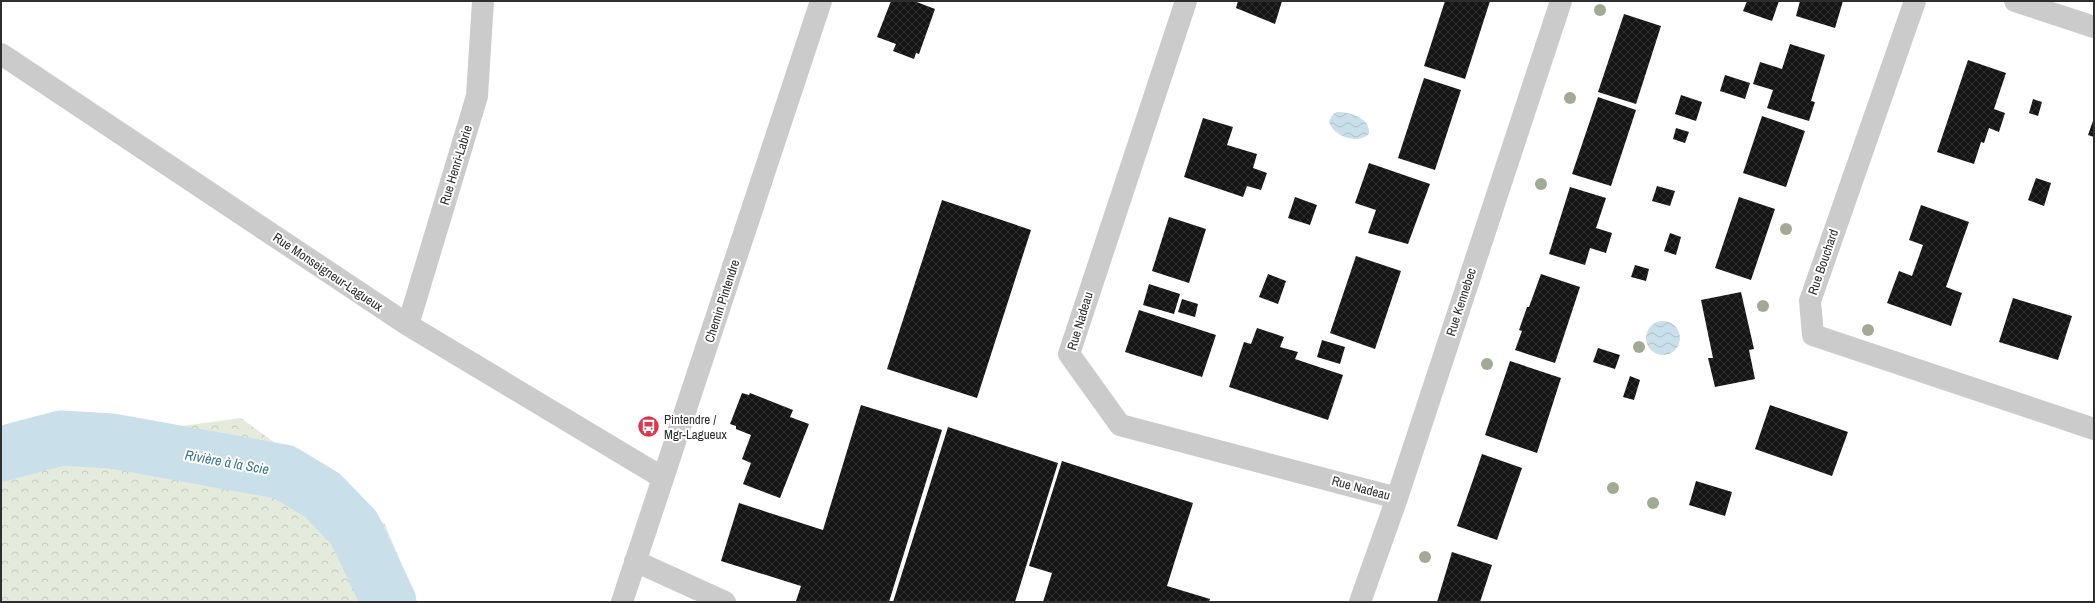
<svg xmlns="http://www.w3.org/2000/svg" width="2095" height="603" font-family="'Archivo Narrow',sans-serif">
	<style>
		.forest { fill: url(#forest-crowns) }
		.water { fill: url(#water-waves) }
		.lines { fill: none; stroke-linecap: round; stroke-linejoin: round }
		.river { stroke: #c9dfea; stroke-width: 55 }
		.building { fill: url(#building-cross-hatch) }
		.minor { stroke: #cbcbcb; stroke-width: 22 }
		.tree { fill: #a1ab94 }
		.labels { text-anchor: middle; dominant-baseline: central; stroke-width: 4; stroke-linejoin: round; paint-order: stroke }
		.street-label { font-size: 13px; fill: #2e2e2e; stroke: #fff }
		.poi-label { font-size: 13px; fill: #2e2e2e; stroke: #fff; text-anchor: start }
		.water-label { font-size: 14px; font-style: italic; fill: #3f738c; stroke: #fff }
	</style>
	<defs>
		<pattern id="forest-crowns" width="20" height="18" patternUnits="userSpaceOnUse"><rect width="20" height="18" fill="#e5ebdc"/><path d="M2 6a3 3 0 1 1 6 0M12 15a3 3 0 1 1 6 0" fill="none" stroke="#c5cabd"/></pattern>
		<pattern id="water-waves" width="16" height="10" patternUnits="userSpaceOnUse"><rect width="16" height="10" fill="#c9dfea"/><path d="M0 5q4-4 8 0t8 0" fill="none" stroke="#adc0c9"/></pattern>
		<pattern id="building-cross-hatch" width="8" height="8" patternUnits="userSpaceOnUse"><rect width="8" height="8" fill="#151515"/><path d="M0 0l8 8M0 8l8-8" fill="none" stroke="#2f2f2f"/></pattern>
	</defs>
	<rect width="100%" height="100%" fill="#fff"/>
	<path class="forest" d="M 241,418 L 385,524 L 417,602 L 1,602 L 1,444 L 26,447 Z"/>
	<path class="water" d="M 1337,112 C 1350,112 1371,118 1369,134 C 1357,145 1332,136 1329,121 L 1333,114 Z
		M1646 338a17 17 0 1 1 34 0a17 17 0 1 1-34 0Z"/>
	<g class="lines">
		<path class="river" d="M 1,454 L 61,438 L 112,441 L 284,472 L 322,495 L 354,528 L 389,602"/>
	</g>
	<path class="building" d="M 891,1 L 914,1 L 935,9 L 919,54 L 916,53 L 914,59 L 893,51 L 896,44 L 877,37 Z
		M 1238,1 L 1282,1 L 1275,24 L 1236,8 Z
		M 1445,1 L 1490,1 L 1465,79 L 1424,66 Z
		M 1747,1 L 1779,1 L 1772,21 L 1743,11 Z
		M 1800,1 L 1843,1 L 1835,28 L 1796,16 Z
		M 1624,14 L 1661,26 L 1636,104 L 1598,92 Z
		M 1790,44 L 1825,55 L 1811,101 L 1815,102 L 1809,121 L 1767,108 L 1773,90 L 1753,84 L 1760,62 L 1782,69 Z
		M 1968,60 L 2006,73 L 1994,109 L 2005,113 L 1999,132 L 1989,128 L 1984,143 L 1981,142 L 1974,164 L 1937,152 Z
		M 1725,75 L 1750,83 L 1745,99 L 1720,91 Z
		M 1424,78 L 1461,90 L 1435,170 L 1398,158 Z
		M 1681,95 L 1702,102 L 1696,121 L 1675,114 Z
		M 1598,97 L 1636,110 L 1611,186 L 1572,174 Z
		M 2033,99 L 2042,102 L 2038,116 L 2029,113 Z
		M 1762,116 L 1805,131 L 1786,187 L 1743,173 Z
		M 1203,118 L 1233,127 L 1227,145 L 1257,154 L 1253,168 L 1267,173 L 1261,190 L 1247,186 L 1243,197 L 1184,177 Z
		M 2094,118 L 2094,137 L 2088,135 Z
		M 1676,128 L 1689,132 L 1685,143 L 1673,139 Z
		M 1369,163 L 1430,184 L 1408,244 L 1368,233 L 1376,210 L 1355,203 Z
		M 2036,178 L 2051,183 L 2044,206 L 2028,200 Z
		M 1657,186 L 1675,191 L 1670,206 L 1652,201 Z
		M 1570,187 L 1606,198 L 1596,228 L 1612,233 L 1606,253 L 1590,248 L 1585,265 L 1549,254 Z
		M 1295,197 L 1317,205 L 1310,225 L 1288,218 Z
		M 1739,197 L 1775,209 L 1751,280 L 1715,268 Z
		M 942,200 L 1031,230 L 977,398 L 887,369 Z
		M 1921,205 L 1969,222 L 1946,287 L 1962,293 L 1951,326 L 1887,303 L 1899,271 L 1912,276 L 1923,245 L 1909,240 Z
		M 1169,217 L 1206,229 L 1189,283 L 1152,271 Z
		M 1670,233 L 1681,237 L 1676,255 L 1664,251 Z
		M 1356,256 L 1401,271 L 1375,349 L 1330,333 Z
		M 1635,265 L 1649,269 L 1646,281 L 1631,277 Z
		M 1268,274 L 1286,281 L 1278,304 L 1259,297 Z
		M 1541,274 L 1580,287 L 1555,363 L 1515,350 L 1522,331 L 1519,330 L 1527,307 L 1529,307 Z
		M 1149,284 L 1180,294 L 1174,314 L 1143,305 Z
		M 1741,292 L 1754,349 L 1749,350 L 1755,379 L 1715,387 L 1708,358 L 1713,358 L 1701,300 Z
		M 2013,298 L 2072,316 L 2058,360 L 1999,342 Z
		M 1182,299 L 1198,304 L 1195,317 L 1178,312 Z
		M 1139,310 L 1216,335 L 1202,377 L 1125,352 Z
		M 1257,328 L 1284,337 L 1280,347 L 1298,352 L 1295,359 L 1343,375 L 1328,420 L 1229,387 L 1244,342 L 1251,344 Z
		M 1322,340 L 1345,347 L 1340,364 L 1317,357 Z
		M 1598,348 L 1620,355 L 1615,369 L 1593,362 Z
		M 1510,361 L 1561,378 L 1537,453 L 1485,435 Z
		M 1630,376 L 1640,380 L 1634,400 L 1623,397 Z
		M 742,393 L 749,395 L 750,393 L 793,410 L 790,417 L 809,424 L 780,498 L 743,484 L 751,463 L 742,459 L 751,435 L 736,429 L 736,426 L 730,424 Z
		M 861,405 L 942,430 L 889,602 L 801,602 L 796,601 L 801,586 L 721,561 L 739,503 L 823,530 Z
		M 1770,405 L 1848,432 L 1832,476 L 1755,449 Z
		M 948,427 L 1058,463 L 1015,602 L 893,602 Z
		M 1482,454 L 1522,468 L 1497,540 L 1457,526 Z
		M 1062,461 L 1193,503 L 1167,586 L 1210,599 L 1209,602 L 1043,602 L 1052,573 L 1029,566 Z
		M 1696,481 L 1732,492 L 1725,516 L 1689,505 Z
		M 1452,552 L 1492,565 L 1480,602 L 1437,602 Z"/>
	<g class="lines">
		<path class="minor" d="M 1186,1 L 1069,354 L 1120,425 L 1397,498
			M 1915,1 L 1810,301 L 1813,335 L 2094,429
			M 2015,1 L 2094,27
			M 1,54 L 408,325 L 663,478
			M 408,325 L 477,96 L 483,1
			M 635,561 L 725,602
			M 622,602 L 821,1
			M 1360,602 L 1397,498 L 1561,1"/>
	</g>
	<g class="tree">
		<circle cx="1600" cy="10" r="6"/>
		<circle cx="1570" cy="98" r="6"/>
		<circle cx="1541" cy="184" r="6"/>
		<circle cx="1786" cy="229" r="6"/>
		<circle cx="1763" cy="306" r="6"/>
		<circle cx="1868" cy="330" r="6"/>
		<circle cx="1639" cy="347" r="6"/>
		<circle cx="1487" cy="364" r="6"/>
		<circle cx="1613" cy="488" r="6"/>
		<circle cx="1653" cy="503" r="6"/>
		<circle cx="1425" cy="557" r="6"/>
	</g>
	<defs>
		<symbol id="bus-disc" viewBox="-11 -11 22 22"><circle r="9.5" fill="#dd374e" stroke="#fff"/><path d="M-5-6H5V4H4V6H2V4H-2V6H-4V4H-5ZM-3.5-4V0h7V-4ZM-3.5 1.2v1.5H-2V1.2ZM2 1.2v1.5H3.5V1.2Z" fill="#fff"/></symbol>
	</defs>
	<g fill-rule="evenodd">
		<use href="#bus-disc" x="636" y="414" width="25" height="25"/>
	</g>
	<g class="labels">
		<g class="street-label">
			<text transform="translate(456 165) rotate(-73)">Rue Henri-Labrie</text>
			<text transform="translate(1823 262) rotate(-71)">Rue Bouchard</text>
			<text transform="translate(328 272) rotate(34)">Rue Monseigneur-Lagueux</text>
			<text transform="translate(722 301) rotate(-72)">Chemin Pintendre</text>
			<text transform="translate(1461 302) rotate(-72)">Rue Kennebec</text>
			<text transform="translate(1080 321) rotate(-73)">Rue Nadeau</text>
			<text transform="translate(1361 488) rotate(15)">Rue Nadeau</text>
		</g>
		<g class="poi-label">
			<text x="664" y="419">Pintendre /<tspan x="664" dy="15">Mgr-Lagueux</tspan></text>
		</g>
		<g class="water-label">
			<text transform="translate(227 462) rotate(10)">Rivière à la Scie</text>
		</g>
	</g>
	<rect width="2095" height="603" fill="none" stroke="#2e2e2e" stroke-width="4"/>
</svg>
